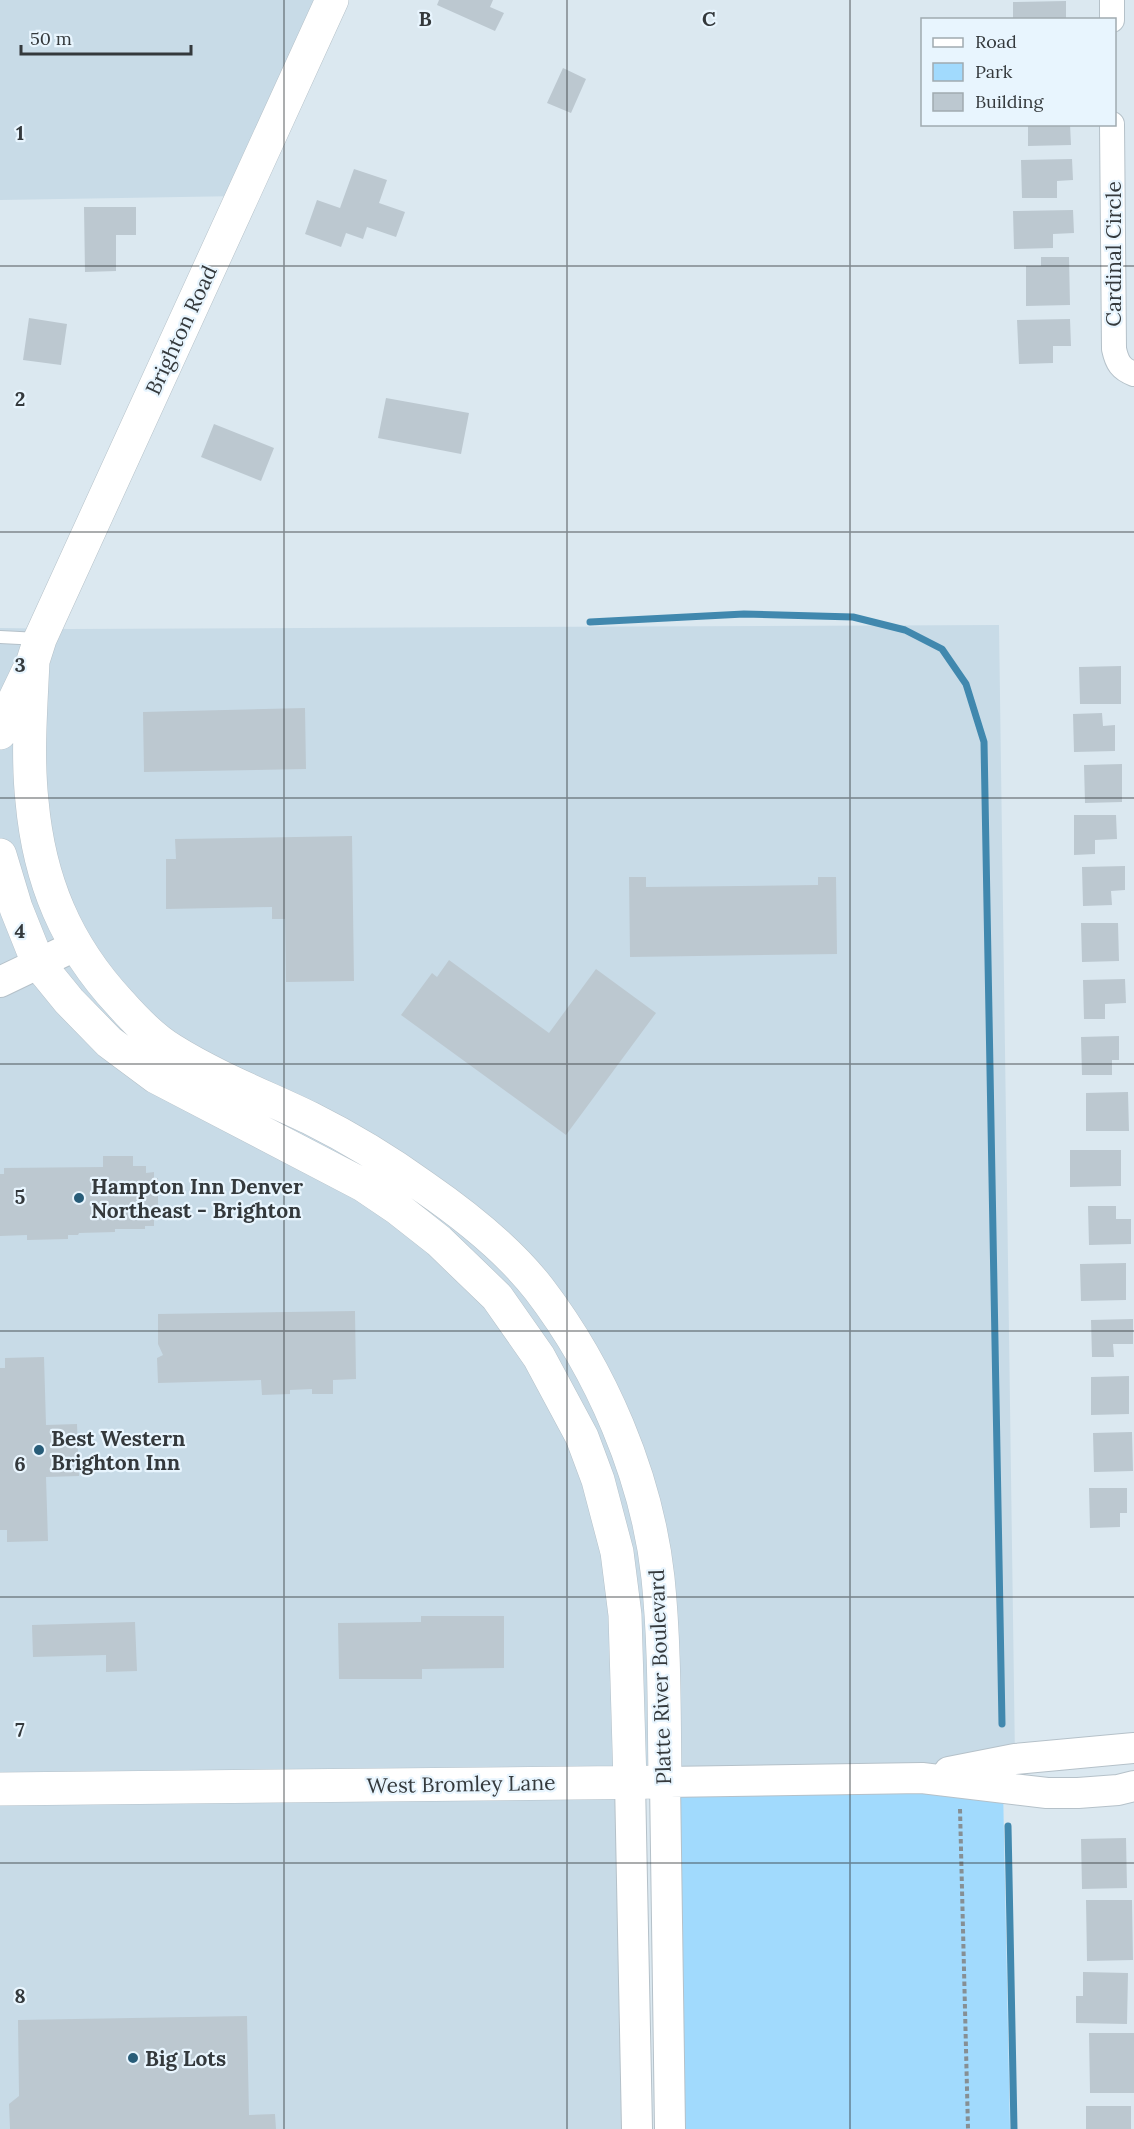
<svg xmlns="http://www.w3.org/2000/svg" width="1134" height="2129" font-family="Lora,serif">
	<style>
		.built { fill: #c8dbe7 }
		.green { fill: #a1dafd }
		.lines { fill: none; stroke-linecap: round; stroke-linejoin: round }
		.stream { stroke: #4188ae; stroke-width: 7 }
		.building { fill: #bcc8d0 }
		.service-casing { stroke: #b5c1c9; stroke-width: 14 }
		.minor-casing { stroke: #b5c1c9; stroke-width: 26 }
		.tertiary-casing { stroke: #b5c1c9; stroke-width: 32 }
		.secondary-casing { stroke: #b5c1c9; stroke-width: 34 }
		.path { stroke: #868f94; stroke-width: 4; stroke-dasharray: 4.5 3; stroke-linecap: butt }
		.service { stroke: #fff; stroke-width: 12 }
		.minor { stroke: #fff; stroke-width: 24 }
		.tertiary { stroke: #fff; stroke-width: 30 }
		.secondary { stroke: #fff; stroke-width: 33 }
		.grid { fill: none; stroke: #34393c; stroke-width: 1.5; stroke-opacity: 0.55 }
		.poi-dot { fill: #275c78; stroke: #e8f5fe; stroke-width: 2 }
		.labels { text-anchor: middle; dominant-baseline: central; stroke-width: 4.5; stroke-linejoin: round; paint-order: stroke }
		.street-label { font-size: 21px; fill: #34393c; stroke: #e8f5fe }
		.poi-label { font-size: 21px; font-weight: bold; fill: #34393c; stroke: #e8f5fe; text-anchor: start }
		.grid-label { font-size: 20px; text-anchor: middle; font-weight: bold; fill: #34393c; stroke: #e8f5fe; stroke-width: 4.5; stroke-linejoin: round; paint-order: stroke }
	</style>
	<rect width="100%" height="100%" fill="#dbe8f0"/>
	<path class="built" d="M 0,0 L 332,0 L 242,196 L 0,200 Z
		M 999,625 L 1015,1759 L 922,1778 L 630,1782 L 637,2129 L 0,2129 L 0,628 L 68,629 Z"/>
	<path class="green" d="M 665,1782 L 1003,1787 L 1010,2129 L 670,2129 Z"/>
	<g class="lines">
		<path class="stream" d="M 590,622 L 744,614 L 853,617 L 905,630 L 942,649 L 966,684 L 984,742 L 1002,1724
			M 1008,1826 L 1014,2129"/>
	</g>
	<path class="building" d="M 439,0 L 493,0 L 490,7 L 504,13 L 495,31 L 437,5 Z
		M 1066,1 L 1066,20 L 1013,20 L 1013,2 Z
		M 563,68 L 586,79 L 571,113 L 547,103 Z
		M 1028,124 L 1070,124 L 1071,145 L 1028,146 Z
		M 1072,159 L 1073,180 L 1057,181 L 1057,198 L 1022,198 L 1021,160 Z
		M 354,169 L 387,180 L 379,203 L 405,212 L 396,237 L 367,227 L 363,239 L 346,233 L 341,247 L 305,234 L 317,200 L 340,208 Z
		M 84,207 L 136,207 L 136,235 L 116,235 L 116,271 L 85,272 Z
		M 1073,210 L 1074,233 L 1053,234 L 1053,248 L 1014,249 L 1013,211 Z
		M 1041,257 L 1069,257 L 1070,305 L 1026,306 L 1026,266 L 1041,266 Z
		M 29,318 L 67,324 L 61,365 L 23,360 Z
		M 1070,319 L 1071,346 L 1053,346 L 1053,363 L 1019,364 L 1017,320 Z
		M 386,398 L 469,413 L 461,454 L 378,438 Z
		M 214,424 L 274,448 L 261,481 L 201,457 Z
		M 1121,666 L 1121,704 L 1080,704 L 1079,667 Z
		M 305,708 L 306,769 L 144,772 L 143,712 Z
		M 1102,713 L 1103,726 L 1115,725 L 1115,751 L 1074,752 L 1073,714 Z
		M 1122,764 L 1122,802 L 1085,803 L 1084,765 Z
		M 1074,815 L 1116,815 L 1117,839 L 1095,840 L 1095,854 L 1074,855 Z
		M 352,836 L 354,981 L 286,982 L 285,919 L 272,919 L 272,907 L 166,909 L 166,859 L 176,859 L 175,839 Z
		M 1125,866 L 1125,890 L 1111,891 L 1112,905 L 1083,906 L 1082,867 Z
		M 629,877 L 646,877 L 646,887 L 818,885 L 818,877 L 836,877 L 837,954 L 630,957 Z
		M 1081,923 L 1118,923 L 1119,961 L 1082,962 Z
		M 449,960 L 549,1033 L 596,969 L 656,1013 L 566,1135 L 401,1015 L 432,973 L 437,977 Z
		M 1125,979 L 1126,1003 L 1105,1004 L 1105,1019 L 1084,1019 L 1083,980 Z
		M 1119,1036 L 1119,1060 L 1112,1060 L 1112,1075 L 1082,1075 L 1081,1037 Z
		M 1128,1092 L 1129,1131 L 1086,1131 L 1086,1093 Z
		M 1070,1150 L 1121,1150 L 1121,1186 L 1070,1187 Z
		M 103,1156 L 133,1156 L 133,1166 L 146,1166 L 146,1173 L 154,1172 L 154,1178 L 158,1178 L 158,1218 L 154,1218 L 154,1226 L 145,1226 L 145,1229 L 115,1229 L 115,1232 L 79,1233 L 78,1235 L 68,1235 L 68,1239 L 27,1240 L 27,1235 L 0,1236 L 0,1174 L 4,1174 L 4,1168 L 103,1167 Z
		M 1088,1206 L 1116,1206 L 1116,1219 L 1131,1219 L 1131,1244 L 1089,1245 Z
		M 1126,1263 L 1126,1300 L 1081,1301 L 1080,1264 Z
		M 355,1311 L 356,1379 L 333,1380 L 333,1394 L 312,1394 L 312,1389 L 290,1390 L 290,1394 L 262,1395 L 261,1380 L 158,1383 L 157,1358 L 163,1355 L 158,1344 L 158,1314 Z
		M 1133,1319 L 1133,1344 L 1113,1344 L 1114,1357 L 1092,1357 L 1091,1320 Z
		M 44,1357 L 46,1425 L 77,1424 L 79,1476 L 46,1477 L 48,1541 L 7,1542 L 7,1530 L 0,1530 L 0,1368 L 5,1368 L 5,1358 Z
		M 1129,1376 L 1129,1414 L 1091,1415 L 1091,1377 Z
		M 1132,1432 L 1133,1471 L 1094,1472 L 1093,1433 Z
		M 1089,1488 L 1127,1488 L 1127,1513 L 1120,1513 L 1120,1527 L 1090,1528 Z
		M 421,1616 L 504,1616 L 504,1668 L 422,1669 L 422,1679 L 339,1679 L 338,1623 L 421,1622 Z
		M 135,1622 L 137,1671 L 106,1672 L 106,1655 L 33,1657 L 32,1625 Z
		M 1126,1838 L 1127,1888 L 1082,1889 L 1081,1839 Z
		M 1086,1900 L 1132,1900 L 1133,1960 L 1087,1961 Z
		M 1083,1972 L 1128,1973 L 1127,2024 L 1076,2023 L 1076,1996 L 1083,1996 Z
		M 247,2016 L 249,2115 L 275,2114 L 276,2129 L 10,2129 L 9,2104 L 19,2096 L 18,2020 Z
		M 1089,2033 L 1134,2033 L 1134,2093 L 1090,2093 Z
		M 1086,2106 L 1131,2106 L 1131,2129 L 1086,2129 Z"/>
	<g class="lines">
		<defs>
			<path id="service" d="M 0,637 L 39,639"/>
			<path id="minor" d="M 1112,0 L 1112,20
				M 1112,124 L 1114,349 C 1117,363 1121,369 1134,374"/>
			<path id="tertiary" d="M 0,982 L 75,946
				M 949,1772 L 1015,1759 L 1134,1748
				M 630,1782 L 637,2129
				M 670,2129 L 665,1782 L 922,1778 L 1047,1793 L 1078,1793 L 1118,1790 L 1134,1786"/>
			<path id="secondary" d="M 0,733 L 2,726 L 33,661 L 40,639 L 332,0
				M 0,855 L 16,908 L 38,963 L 69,1001 L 109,1042 L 156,1077 L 363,1185 L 397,1208 L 439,1241 L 497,1297 L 539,1357 L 582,1437 L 598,1480 L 617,1552 L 625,1615 L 630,1782
				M 0,1789 L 665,1782 C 664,1714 665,1646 658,1578 C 647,1476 601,1370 539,1289 C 508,1249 466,1216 424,1187 C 388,1161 350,1138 310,1118 C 264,1096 215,1077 172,1050 C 152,1038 135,1020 120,1003 C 66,945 39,880 32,801 C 27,755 31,707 33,661"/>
		</defs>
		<use href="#service" class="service-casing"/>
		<use href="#minor" class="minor-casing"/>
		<use href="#tertiary" class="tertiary-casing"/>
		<use href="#secondary" class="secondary-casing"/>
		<path class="path" d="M 960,1809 L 968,2129"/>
		<use href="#service" class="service"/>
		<use href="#minor" class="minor"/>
		<use href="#tertiary" class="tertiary"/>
		<use href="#secondary" class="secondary"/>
	</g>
	<path class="grid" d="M 284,0 L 284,2129M 567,0 L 567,2129M 850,0 L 850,2129M 0,266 L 1134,266M 0,532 L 1134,532M 0,798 L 1134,798M 0,1064 L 1134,1064M 0,1331 L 1134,1331M 0,1597 L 1134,1597M 0,1863 L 1134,1863"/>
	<g class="poi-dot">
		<circle cx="79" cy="1198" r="6"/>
		<circle cx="39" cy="1450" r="6"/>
		<circle cx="133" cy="2058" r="6"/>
	</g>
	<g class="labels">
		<g class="street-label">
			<text transform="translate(1113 254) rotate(-90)">Cardinal Circle</text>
			<text transform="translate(181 330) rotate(-65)">Brighton Road</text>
			<text transform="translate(660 1677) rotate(-92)">Platte River Boulevard</text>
			<text transform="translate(461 1784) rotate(-1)">West Bromley Lane</text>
		</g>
		<g class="poi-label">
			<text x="91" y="1186">Hampton Inn Denver<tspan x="91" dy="24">Northeast - Brighton</tspan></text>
			<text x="51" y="1438">Best Western<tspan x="51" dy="24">Brighton Inn</tspan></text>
			<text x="145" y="2058">Big Lots</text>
		</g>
	</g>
	<g class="grid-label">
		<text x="425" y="26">B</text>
		<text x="709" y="26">C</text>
		<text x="20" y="140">1</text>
		<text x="20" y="406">2</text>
		<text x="20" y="672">3</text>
		<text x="20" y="938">4</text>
		<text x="20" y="1204">5</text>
		<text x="20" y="1471">6</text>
		<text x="20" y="1737">7</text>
		<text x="20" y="2003">8</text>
	</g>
	<rect x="921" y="18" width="195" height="108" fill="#e8f5fe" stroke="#a0aab0" stroke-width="1.5"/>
	<rect x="933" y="38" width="30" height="9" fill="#ffffff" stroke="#a0aab0" stroke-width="1.5"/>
	<text x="975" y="48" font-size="18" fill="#34393c">Road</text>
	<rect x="933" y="63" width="30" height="18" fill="#a1dafd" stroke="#a0aab0" stroke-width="1.5"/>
	<text x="975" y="78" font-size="18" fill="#34393c">Park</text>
	<rect x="933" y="93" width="30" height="18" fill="#bcc8d0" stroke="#a0aab0" stroke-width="1.5"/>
	<text x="975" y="108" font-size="18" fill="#34393c">Building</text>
	<path d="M21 45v9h170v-9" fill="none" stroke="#34393c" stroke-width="3"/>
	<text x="30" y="45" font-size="18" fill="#34393c" stroke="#e8f5fe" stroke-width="4.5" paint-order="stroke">50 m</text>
</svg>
